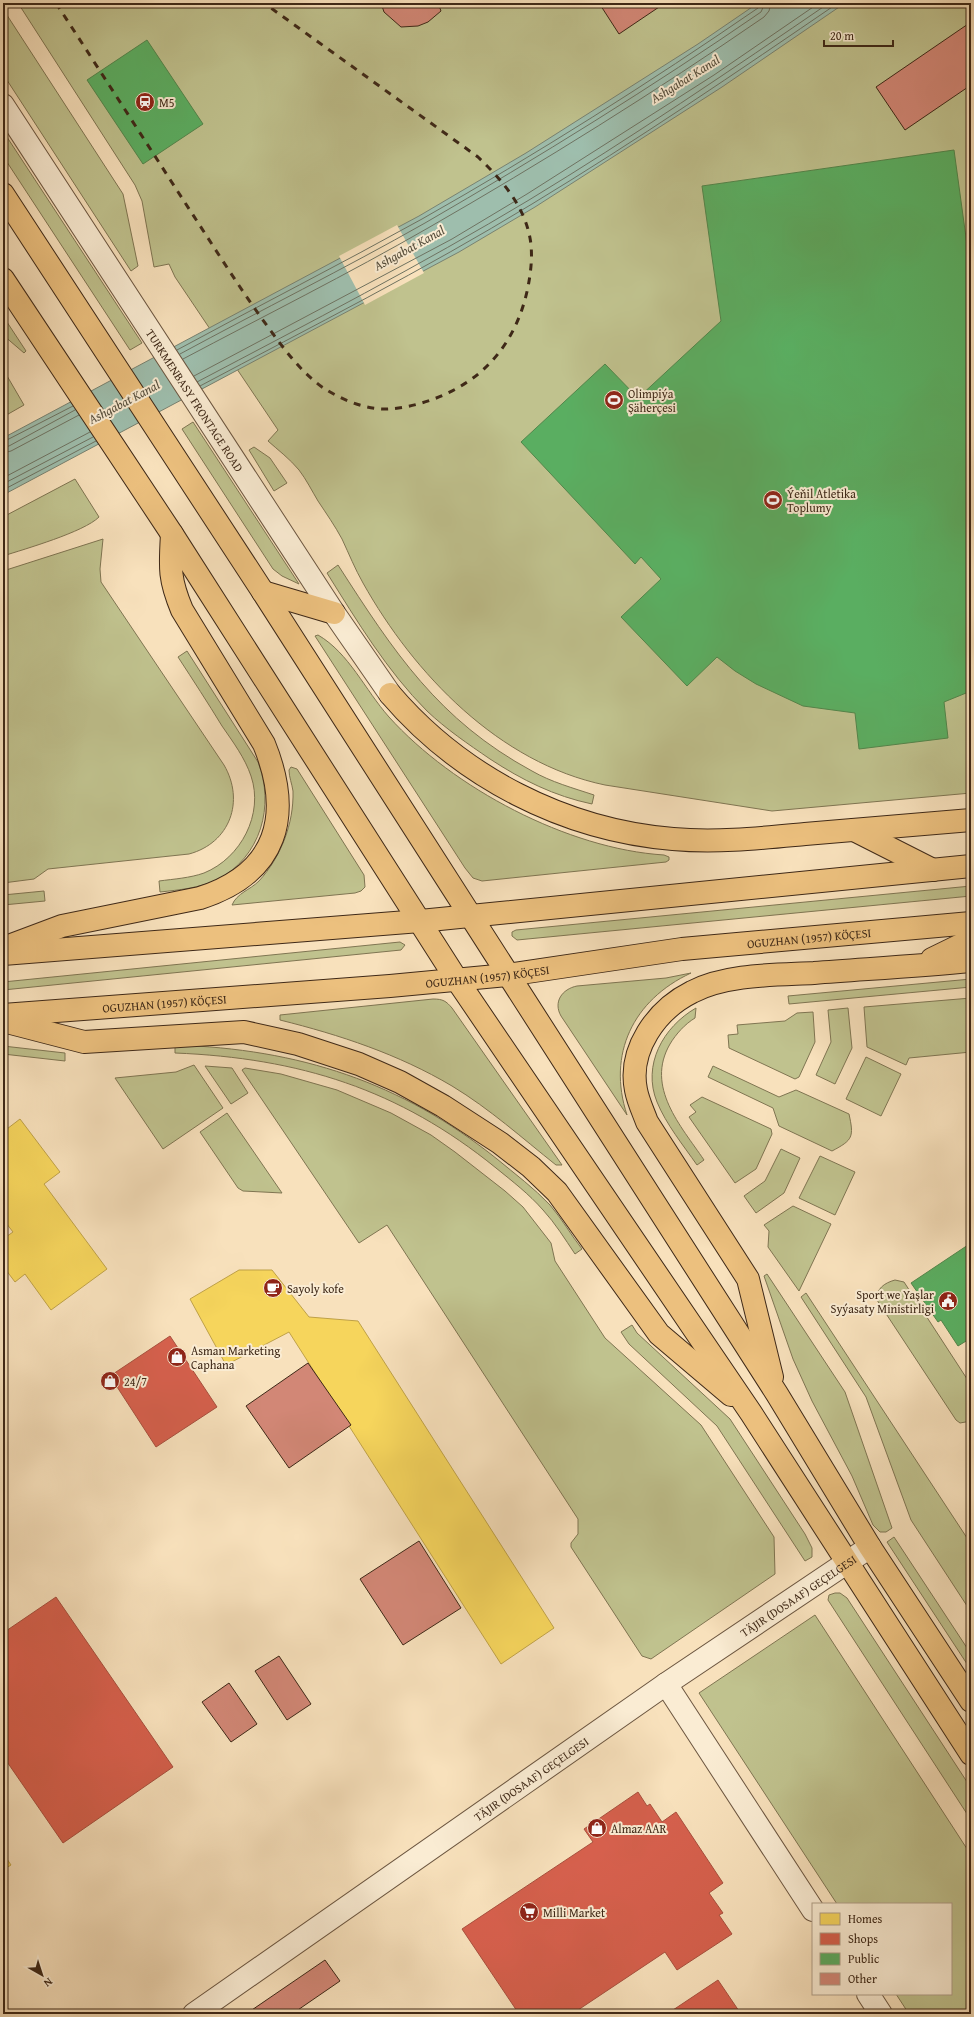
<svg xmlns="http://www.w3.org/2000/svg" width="974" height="2017" font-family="'Gentium Book Plus',serif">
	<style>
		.green { fill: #c0c28e; stroke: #7f7552 }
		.water { fill: #9ebead; stroke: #788271 }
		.pier { fill: #f8e1bc }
		.homes { fill: #f6d55c; stroke: #bfa147 }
		.shops { fill: #d6604d; stroke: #a84f3d }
		.public { fill: #5aae61; stroke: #52864b }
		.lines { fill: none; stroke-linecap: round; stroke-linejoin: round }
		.shore { stroke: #6e7362; stroke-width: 1 }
		.building { fill: #d28776; stroke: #3e2817 }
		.minor-casing { stroke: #6c5640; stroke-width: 24 }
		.major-casing { stroke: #3e2817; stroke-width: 24 }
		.minor { stroke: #faecd3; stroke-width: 22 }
		.major { stroke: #ecc07e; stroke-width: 22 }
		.rail { stroke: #3e2817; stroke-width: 3; stroke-dasharray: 7 7; stroke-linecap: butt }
		.labels { text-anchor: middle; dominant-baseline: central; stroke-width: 4; stroke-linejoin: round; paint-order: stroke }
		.poi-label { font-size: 12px; fill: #3e2817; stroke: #faecd3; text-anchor: start }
		.street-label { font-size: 12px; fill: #3e2817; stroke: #faecd3 }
		.water-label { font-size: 13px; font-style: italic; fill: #564e3c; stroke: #faecd3 }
	</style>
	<rect width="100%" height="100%" fill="#f8e1bc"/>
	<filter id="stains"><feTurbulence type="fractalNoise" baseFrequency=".005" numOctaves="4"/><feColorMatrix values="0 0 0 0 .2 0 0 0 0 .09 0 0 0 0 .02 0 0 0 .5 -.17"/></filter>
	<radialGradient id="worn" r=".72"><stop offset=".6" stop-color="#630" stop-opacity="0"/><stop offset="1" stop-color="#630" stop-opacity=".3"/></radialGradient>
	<path class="green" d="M 18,3 L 971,3 L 971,793 L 772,811 L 605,785 C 499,763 414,674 363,583 C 355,569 349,554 342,539 C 335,526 326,513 318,501 C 312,491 306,479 299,470 C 290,459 278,450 268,441 L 278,430 L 175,277 L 169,264 L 154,267 L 142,201 L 135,185 Z
		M 3,9 L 123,194 L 138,266 L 131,271 L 3,74 Z
		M 3,131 L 142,343 L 130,350 L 3,156 Z
		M 3,316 L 26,351 L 24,353 L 3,335 Z
		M 3,369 L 24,405 L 3,417 Z
		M 193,422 L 299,584 L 282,576 L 273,569 L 182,429 Z
		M 254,447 L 270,458 L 287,483 L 274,491 L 249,450 Z
		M 75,479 L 99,517 C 84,532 25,549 3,556 L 3,517 Z
		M 103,539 L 100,569 L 101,582 L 224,765 C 245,801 230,843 189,854 L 48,869 L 34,879 L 3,883 L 3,571 Z
		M 338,565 C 394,652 438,720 532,771 C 551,782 573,788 594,795 L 592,804 C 554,796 522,780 490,759 C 468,744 446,729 427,711 C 387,671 357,621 327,573 Z
		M 318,635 C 349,653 365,690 389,717 C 453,788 568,849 664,855 L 669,857 L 669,860 L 666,862 L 482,881 L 473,878 L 465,868 L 315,636 Z
		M 187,651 L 258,762 C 275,806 261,857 217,880 C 199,888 179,890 160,892 L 159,881 C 174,879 190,878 204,873 C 241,858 264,814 251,776 C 245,758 233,742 222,726 C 208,703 193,680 178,657 Z
		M 291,767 L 297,769 L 364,875 L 365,887 L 361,891 L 355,893 L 232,905 C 237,893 250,890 259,881 C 281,857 294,823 293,791 C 292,784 289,777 289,770 Z
		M 971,886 L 971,896 L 517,940 L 512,936 L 512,932 L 516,930 Z
		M 44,891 L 45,901 L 3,905 L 3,895 Z
		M 400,942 L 405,945 L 401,950 L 3,990 L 3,982 Z
		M 691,973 C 633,1000 607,1054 627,1115 L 561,1016 C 553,1002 562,989 577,986 L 666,978 Z
		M 971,979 L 971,987 L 789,1004 L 788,996 Z
		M 971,998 L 971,1052 L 909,1058 L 906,1065 L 867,1047 L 864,1007 Z
		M 433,999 C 443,999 446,1001 452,1008 L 562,1165 L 556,1165 C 522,1138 490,1109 452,1086 C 398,1054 340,1035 280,1020 L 280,1015 Z
		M 696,1008 L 695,1018 C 685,1024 676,1034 670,1044 C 645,1087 681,1126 704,1160 L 697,1165 C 683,1145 666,1124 657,1102 C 642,1065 663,1027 696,1008 Z
		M 848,1008 L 852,1048 L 835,1084 L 816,1075 L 831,1042 L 828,1010 Z
		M 813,1012 L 815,1042 L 799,1077 L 795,1079 L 729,1048 L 728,1035 L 738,1034 L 737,1025 L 785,1021 L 797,1013 Z
		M 175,1045 C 299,1049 401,1082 497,1159 C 515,1174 534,1188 550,1205 C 562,1219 571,1235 582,1249 L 575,1254 C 565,1239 555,1223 543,1210 C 529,1194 512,1181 496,1168 C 399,1089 299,1058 175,1053 Z
		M 3,1046 L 65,1053 L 65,1061 L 3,1054 Z
		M 866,1057 L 901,1074 L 881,1116 L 846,1099 Z
		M 194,1065 L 223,1108 L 163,1149 L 115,1078 L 176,1072 Z
		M 205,1066 L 232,1068 L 248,1093 L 231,1104 Z
		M 713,1066 L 779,1097 L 796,1090 L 849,1114 C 854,1137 853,1140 832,1151 L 779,1126 L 773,1108 L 708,1077 Z
		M 245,1068 L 281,1074 L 337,1090 L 391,1113 L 431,1135 L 455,1152 L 505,1191 L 523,1207 L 551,1243 L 555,1261 L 605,1338 L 701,1425 L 774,1537 L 775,1574 L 651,1659 L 642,1656 L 571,1547 L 571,1543 L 578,1534 L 578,1519 L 387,1225 L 359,1243 L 242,1070 Z
		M 702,1097 L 771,1129 L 772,1134 L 756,1169 L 735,1183 L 689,1117 L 696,1112 L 690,1105 Z
		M 227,1113 L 282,1193 L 243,1191 L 238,1188 L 200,1132 Z
		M 781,1149 L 800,1158 L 784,1193 L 756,1213 L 744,1196 L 765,1181 Z
		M 820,1156 L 855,1172 L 835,1215 L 799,1198 Z
		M 793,1206 L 831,1224 L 799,1291 L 768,1247 L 769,1231 L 764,1225 Z
		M 767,1274 L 845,1392 L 892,1528 L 886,1532 L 880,1532 L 873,1525 L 852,1476 L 812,1401 L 793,1359 L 764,1276 Z
		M 895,1280 L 904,1282 L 971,1385 L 971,1421 L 960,1423 L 956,1420 L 877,1300 C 876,1289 884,1283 895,1280 Z
		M 806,1293 L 971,1544 L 971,1612 L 911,1520 L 866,1397 L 801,1297 Z
		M 632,1325 L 637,1333 L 730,1419 L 805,1534 L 812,1548 L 812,1557 L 805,1561 L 717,1426 L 629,1344 L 621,1332 Z
		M 894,1537 L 971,1654 L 971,1670 L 887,1542 Z
		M 835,1593 L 840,1593 L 847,1598 L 971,1788 L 971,1820 L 828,1600 L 829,1595 Z
		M 815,1615 L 971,1855 L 971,2014 L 909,2014 L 896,1994 L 951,1994 L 951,1904 L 837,1904 L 699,1693 Z"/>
	<path class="water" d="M 758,3 L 845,3 L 722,87 L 535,207 L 459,252 L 3,495 L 3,438 L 419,216 L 526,153 L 698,44 Z"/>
	<path class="pier" d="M 397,225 L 424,273 L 365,305 L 339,256 Z"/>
	<path class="homes" d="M 20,1119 L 60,1172 L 44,1184 L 107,1269 L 51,1310 L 25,1274 L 15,1282 L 3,1266 L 3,1239 L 13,1232 L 3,1219 L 3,1132 Z
		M 239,1270 L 272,1270 L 309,1317 L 358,1321 L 554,1628 L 501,1664 L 289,1332 L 226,1365 L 190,1299 Z
		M 3,1853 L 11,1865 L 3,1870 Z"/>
	<path class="shops" d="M 170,1336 L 217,1407 L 156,1447 L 110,1376 Z
		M 56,1597 L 173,1767 L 63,1843 L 3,1756 L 3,1633 Z
		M 638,1792 L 647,1806 L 650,1804 L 662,1822 L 676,1812 L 723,1883 L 709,1893 L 723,1913 L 719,1915 L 732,1934 L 677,1970 L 665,1952 L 572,2014 L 519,2014 L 462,1929 L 593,1842 L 584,1829 Z
		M 718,1980 L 741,2014 L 667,2014 Z"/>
	<path class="public" d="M 147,40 L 203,124 L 143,164 L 87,80 Z
		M 954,150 L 971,274 L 971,691 L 944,702 L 948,738 L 859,749 L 855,713 L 803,706 L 756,684 L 735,671 L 717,657 L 687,686 L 621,617 L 661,579 L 641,557 L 635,564 L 521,442 L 605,364 L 638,398 L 721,321 L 702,186 Z
		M 971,1243 L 971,1338 L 958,1346 L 941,1320 L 938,1322 L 911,1283 Z"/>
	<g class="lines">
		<path class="shore" d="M 177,350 C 258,306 341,264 422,219 C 537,154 649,83 758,8 L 759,3
			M 180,354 C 261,310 344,269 425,223 C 539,157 652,87 761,12 L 765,3
			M 183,359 C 264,316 348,274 428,228 C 543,162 655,92 764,17 L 769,11 L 771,3
			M 194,376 L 452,239 L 527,194 L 714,75 L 819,3
			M 197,382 C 309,323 421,265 529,200 C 631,138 731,70 829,3
			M 200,386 C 311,327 424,270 532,204 C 636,141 737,72 838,3
			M 3,442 L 73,406
			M 3,447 L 9,446 L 75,410
			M 3,453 L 11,451 L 79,415
			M 3,478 L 90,432
			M 3,484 L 93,437
			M 3,490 L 96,441"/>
	</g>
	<path class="building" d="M 381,3 L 438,3 L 441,11 L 428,22 L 418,26 L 401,27 L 384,12 Z
		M 440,3 L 450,3 L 441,6 Z
		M 599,3 L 665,3 L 619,34 Z
		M 971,22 L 971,85 L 905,130 L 876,87 Z
		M 308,1363 L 351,1425 L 289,1468 L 246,1406 Z
		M 419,1541 L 461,1608 L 403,1645 L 360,1579 Z
		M 279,1656 L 311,1704 L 287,1720 L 255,1671 Z
		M 229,1683 L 257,1724 L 231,1742 L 202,1702 Z
		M 325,1960 L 340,1981 L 292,2014 L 246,2014 Z"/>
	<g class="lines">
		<defs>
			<g id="minor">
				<path id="s1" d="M 3,105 L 334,613 L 390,694"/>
				<path d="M 666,1684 L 813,1910"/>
				<path d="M 868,1994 L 881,2014"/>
				<path id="s2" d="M 194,2014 L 666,1684 L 870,1547"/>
			</g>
			<g id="major">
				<path d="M 3,194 L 263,592 L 777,1394 L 870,1547 L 971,1701"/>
				<path d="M 3,279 L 172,534 L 457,980 L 751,1413 L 971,1754"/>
				<path d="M 263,592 L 334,613"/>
				<path d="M 390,694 C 461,777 564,830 673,839 C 717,843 762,838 805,834 C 860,829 916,825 971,820"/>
				<path d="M 854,830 L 933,870"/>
				<path d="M 6,947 L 62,926 L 200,898 C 278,873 293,815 264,744 L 182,610 C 169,579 170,568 172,534"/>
				<path d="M 3,954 L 420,921 L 971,866"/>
				<path d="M 932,959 L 971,940"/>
				<path id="s3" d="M 3,1015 L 390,986 L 507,975 L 682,949 L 971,923"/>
				<path d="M 3,1021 L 84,1042 L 244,1032 L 298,1044 L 359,1064 L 400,1082 L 443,1106 L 500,1143 L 531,1167 L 557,1192 L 659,1334 L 731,1395"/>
				<path d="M 772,1377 L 748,1279 L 647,1122 C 643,1111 638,1101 636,1090 C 628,1050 656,1010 692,992 C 726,974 776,975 814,973 C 866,969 919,966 971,961"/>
			</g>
		</defs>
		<use href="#minor" class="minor-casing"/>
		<use href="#major" class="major-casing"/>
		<use href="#minor" class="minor"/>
		<use href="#major" class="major"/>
		<path class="rail" d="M 56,3 C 106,80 156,158 206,235 C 226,266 246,297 268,327 C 284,349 300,371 322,387 C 340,399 365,410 388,409 C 423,407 464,390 488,365 C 510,343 522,316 528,287 C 531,271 533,254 530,238 C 524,205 501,179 478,157 L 264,3"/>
	</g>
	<defs>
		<symbol id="station-disc" viewBox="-11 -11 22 22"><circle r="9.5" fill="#8f2418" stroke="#faecd3"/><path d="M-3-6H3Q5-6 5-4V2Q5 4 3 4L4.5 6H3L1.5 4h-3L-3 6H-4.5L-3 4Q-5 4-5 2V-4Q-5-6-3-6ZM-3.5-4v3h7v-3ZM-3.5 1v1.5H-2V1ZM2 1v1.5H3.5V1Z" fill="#fff"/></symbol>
		<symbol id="stadium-disc" viewBox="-11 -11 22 22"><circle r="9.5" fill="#8f2418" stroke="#faecd3"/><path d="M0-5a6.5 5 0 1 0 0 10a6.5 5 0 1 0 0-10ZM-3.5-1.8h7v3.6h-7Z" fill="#fff"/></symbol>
		<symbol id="cafe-disc" viewBox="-11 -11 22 22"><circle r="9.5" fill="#8f2418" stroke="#faecd3"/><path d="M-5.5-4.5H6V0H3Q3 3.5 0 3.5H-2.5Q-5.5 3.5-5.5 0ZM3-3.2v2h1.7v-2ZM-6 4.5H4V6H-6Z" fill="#fff"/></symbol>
		<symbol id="civic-disc" viewBox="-11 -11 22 22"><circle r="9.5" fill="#8f2418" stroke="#faecd3"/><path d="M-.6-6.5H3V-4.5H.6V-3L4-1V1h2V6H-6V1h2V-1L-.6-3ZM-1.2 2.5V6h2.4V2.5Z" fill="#fff"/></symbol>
		<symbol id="shop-disc" viewBox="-11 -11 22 22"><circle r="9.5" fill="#8f2418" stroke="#faecd3"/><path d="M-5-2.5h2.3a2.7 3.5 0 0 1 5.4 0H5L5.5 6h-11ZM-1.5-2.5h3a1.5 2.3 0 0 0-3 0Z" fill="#fff"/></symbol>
		<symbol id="supermarket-disc" viewBox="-11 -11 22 22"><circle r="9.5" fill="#8f2418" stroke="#faecd3"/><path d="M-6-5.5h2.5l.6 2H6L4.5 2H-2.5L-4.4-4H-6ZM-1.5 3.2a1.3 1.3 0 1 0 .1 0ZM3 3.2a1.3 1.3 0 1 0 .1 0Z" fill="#fff"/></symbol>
	</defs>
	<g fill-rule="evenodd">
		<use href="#station-disc" x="134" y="91" width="22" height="22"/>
		<use href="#stadium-disc" x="603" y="389" width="22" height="22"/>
		<use href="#stadium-disc" x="762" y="489" width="22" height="22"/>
		<use href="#cafe-disc" x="262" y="1277" width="22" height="22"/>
		<use href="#civic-disc" x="937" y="1290" width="22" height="22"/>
		<use href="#shop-disc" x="166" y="1346" width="22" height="22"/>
		<use href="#shop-disc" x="99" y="1370" width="22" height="22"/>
		<use href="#shop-disc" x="586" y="1817" width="22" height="22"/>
		<use href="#supermarket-disc" x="518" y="1901" width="22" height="22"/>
	</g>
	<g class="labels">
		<g class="poi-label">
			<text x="159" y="102">M5</text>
			<text x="628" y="393">Olimpiýa<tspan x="628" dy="14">Şäherçesi</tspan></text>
			<text x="787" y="493">Ýeňil Atletika<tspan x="787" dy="14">Toplumy</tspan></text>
			<text x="287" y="1288">Sayoly kofe</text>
			<text x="934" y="1294" text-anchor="end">Sport we Yaşlar<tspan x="934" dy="14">Syýasaty Ministirligi</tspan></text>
			<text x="191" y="1350">Asman Marketing<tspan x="191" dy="14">Caphana</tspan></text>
			<text x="124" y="1381">24/7</text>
			<text x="611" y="1828">Almaz AAR</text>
			<text x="543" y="1912">Milli Market</text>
		</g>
		<g class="street-label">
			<text stroke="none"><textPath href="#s1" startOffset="352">TURKMENBASY FRONTAGE ROAD</textPath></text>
			<text stroke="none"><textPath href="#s3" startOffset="810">OGUZHAN (1957) KÖÇESI</textPath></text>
			<text stroke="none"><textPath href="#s3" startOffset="486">OGUZHAN (1957) KÖÇESI</textPath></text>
			<text stroke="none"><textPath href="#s3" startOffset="162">OGUZHAN (1957) KÖÇESI</textPath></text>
			<text stroke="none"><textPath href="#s2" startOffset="735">TÄJIR (DOSAAF) GEÇELGESI</textPath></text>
			<text stroke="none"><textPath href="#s2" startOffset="411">TÄJIR (DOSAAF) GEÇELGESI</textPath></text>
		</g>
		<g class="water-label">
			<text transform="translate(685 79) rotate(-32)">Ashgabat Kanal</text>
			<text transform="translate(409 248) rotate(-29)">Ashgabat Kanal</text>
			<text transform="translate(124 402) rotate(-28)">Ashgabat Kanal</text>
		</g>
	</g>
	<rect width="974" height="2017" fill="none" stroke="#f8e1bc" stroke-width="16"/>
	<rect x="4" y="4" width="966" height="2009" fill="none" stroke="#3e2817" stroke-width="2"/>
	<rect x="8" y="8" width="958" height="2001" fill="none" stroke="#3e2817"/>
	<rect x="812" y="1903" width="140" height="92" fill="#faecd3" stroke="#af9e88"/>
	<rect x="820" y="1913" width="20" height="12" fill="#f6d55c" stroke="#af9e88"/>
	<text x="848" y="1923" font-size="12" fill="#3e2817">Homes</text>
	<rect x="820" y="1933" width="20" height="12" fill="#d6604d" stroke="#af9e88"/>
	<text x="848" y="1943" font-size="12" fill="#3e2817">Shops</text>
	<rect x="820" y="1953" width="20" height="12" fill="#5aae61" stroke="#af9e88"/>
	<text x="848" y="1963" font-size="12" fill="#3e2817">Public</text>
	<rect x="820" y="1973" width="20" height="12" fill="#d28776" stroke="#af9e88"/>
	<text x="848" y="1983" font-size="12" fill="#3e2817">Other</text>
	<g transform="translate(42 1975) rotate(141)" stroke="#faecd3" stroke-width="3" paint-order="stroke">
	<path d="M0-3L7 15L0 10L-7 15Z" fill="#3e2817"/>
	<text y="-6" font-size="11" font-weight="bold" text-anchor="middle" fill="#3e2817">N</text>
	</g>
	<path d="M824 40v6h69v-6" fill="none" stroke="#3e2817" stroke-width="2"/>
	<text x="830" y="40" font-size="12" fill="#3e2817" stroke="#faecd3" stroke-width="3" paint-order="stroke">20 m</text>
	<rect width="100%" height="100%" filter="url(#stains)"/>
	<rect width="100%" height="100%" fill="url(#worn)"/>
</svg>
